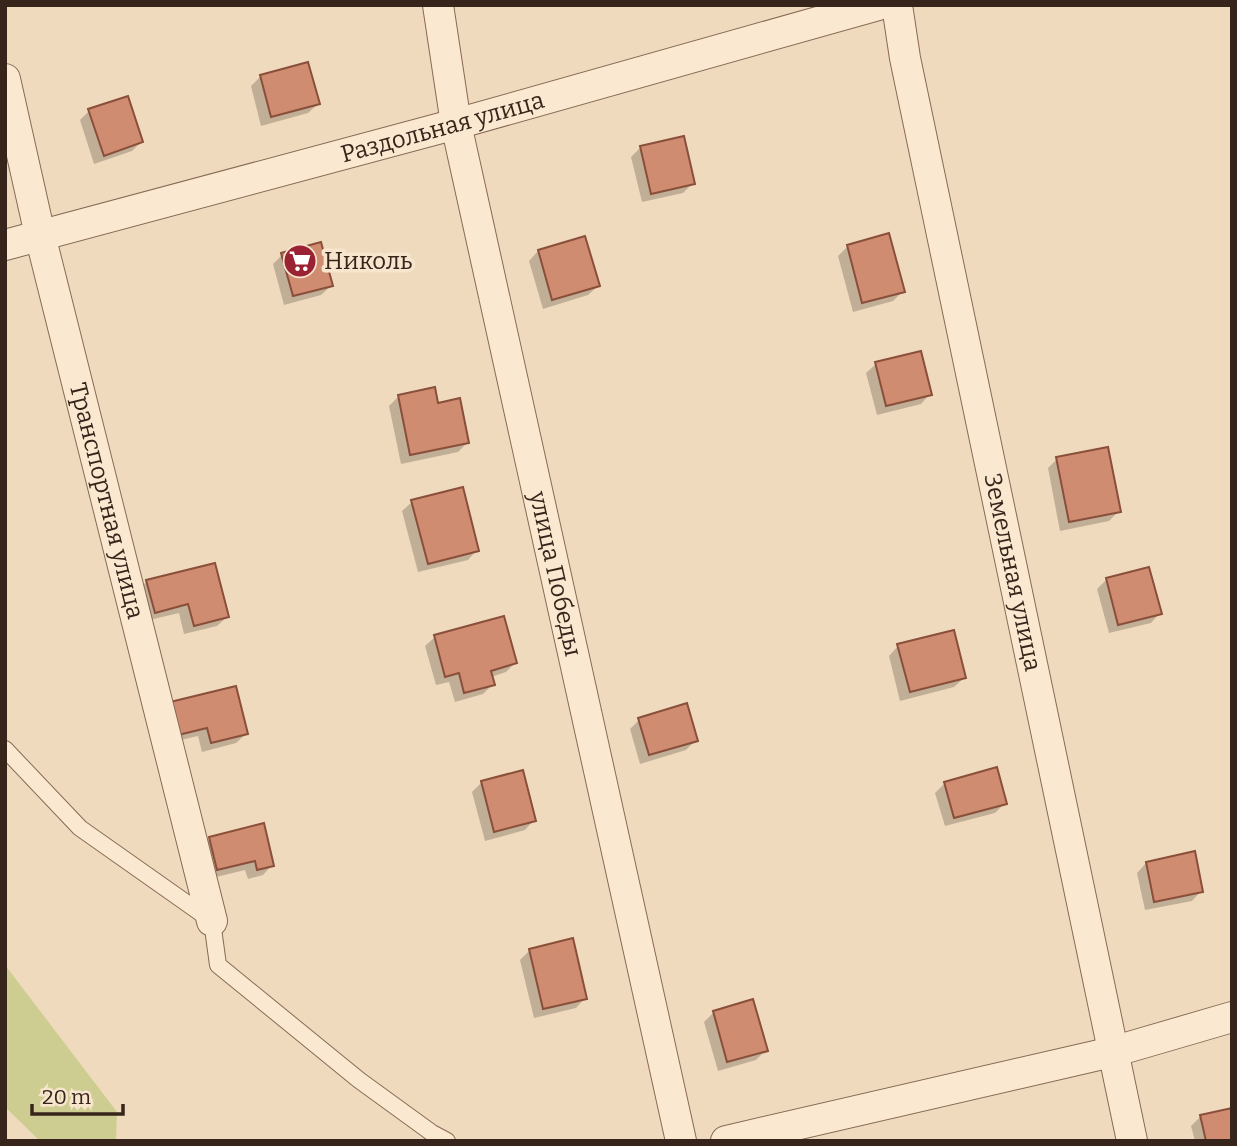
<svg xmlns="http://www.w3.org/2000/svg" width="1237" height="1146" font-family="Bitter,serif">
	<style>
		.green { fill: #cecd91 }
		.shadow { fill: #0003 }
		.building { fill: #d08c70; stroke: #894f3a; stroke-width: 2 }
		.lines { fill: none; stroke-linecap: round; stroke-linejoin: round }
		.lane-casing { stroke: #886a55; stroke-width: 18 }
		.street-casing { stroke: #886a55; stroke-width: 32 }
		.lane { stroke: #fae8d0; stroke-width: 16 }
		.street { stroke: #fae8d0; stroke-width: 30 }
		.labels { text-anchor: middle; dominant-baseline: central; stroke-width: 7; stroke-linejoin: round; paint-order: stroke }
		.street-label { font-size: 24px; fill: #37251b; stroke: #f7e5cd }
		.poi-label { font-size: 24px; fill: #37251b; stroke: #f7e5cd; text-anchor: start }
	</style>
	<rect width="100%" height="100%" fill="#f0dabd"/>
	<path class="green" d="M 5,965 L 117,1112 L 116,1141 L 40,1141 L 5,1107 Z"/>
	<path class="shadow" d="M 261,76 L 318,104 L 308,113 L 261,126 L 251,86 Z
		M 89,111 L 141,142 L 132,151 L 94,164 L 80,120 Z
		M 641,147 L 693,183 L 683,193 L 642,202 L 631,157 Z
		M 848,246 L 903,291 L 893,301 L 853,312 L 838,256 Z
		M 538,251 L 598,286 L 588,295 L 543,309 L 529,261 Z
		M 282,255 L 331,286 L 321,295 L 284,305 L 273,264 Z
		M 876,364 L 930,394 L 921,404 L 877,415 L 866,373 Z
		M 399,396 L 437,405 L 468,442 L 458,452 L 401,464 L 389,406 Z
		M 1057,459 L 1119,511 L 1109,521 L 1060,531 L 1048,468 Z
		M 412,502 L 477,550 L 468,560 L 418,572 L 402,511 Z
		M 1148,569 L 1160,613 L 1151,623 L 1109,633 L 1097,589 L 1106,580 Z
		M 147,581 L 227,617 L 217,626 L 184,634 L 179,613 L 145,621 L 138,591 Z
		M 435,637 L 515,663 L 506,672 L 491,677 L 493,684 L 483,694 L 455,702 L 449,682 L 436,685 L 425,646 Z
		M 898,646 L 964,678 L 954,687 L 900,701 L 889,656 Z
		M 161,713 L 246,734 L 236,743 L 202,752 L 198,736 L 168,743 Z
		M 639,720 L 696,740 L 686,750 L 640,764 L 630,729 Z
		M 482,782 L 534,820 L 525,830 L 485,841 L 472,792 Z
		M 945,783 L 1005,803 L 995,813 L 945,826 L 935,793 Z
		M 210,838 L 272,865 L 263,875 L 248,879 L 245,870 L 208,879 L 200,848 Z
		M 1146,863 L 1201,891 L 1192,901 L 1145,910 L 1137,873 Z
		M 530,950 L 585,998 L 576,1008 L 534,1018 L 520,960 Z
		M 714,1012 L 766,1050 L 756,1060 L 718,1071 L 704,1022 Z
		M 1201,1116 L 1232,1141 L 1195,1141 L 1191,1126 Z"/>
	<path class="building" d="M 308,62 L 320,104 L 271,117 L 260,75 Z
		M 128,96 L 143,142 L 104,156 L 88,109 Z
		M 684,136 L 695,184 L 651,194 L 640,146 Z
		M 889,233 L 905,292 L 862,303 L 847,245 Z
		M 585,236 L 600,286 L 552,300 L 538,250 Z
		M 321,242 L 333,286 L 293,296 L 281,253 Z
		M 921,351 L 932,395 L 886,406 L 875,362 Z
		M 435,387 L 438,403 L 460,398 L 469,443 L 410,455 L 398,395 Z
		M 1108,447 L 1121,512 L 1069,522 L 1056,457 Z
		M 463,487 L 479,551 L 428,564 L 411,500 Z
		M 215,563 L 229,617 L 194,626 L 188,604 L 155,613 L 146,580 Z
		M 1149,567 L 1162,614 L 1118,625 L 1106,578 Z
		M 504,616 L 517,663 L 491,671 L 495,685 L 464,693 L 459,673 L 445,677 L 434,635 Z
		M 954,630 L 966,678 L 910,692 L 897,644 Z
		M 236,686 L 248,734 L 211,743 L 207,728 L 178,735 L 170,702 Z
		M 687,703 L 698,741 L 649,755 L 638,718 Z
		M 997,767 L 1007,804 L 954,818 L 944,782 Z
		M 523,770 L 536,821 L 494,832 L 481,781 Z
		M 264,823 L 274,866 L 257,870 L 255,861 L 217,870 L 209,837 Z
		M 1195,851 L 1203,892 L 1154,902 L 1146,862 Z
		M 573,938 L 587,999 L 543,1009 L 529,949 Z
		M 753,999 L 768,1051 L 727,1062 L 713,1011 Z
		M 1232,1108 L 1232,1141 L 1206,1141 L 1200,1115 Z"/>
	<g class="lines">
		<defs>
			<path id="lane" d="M 5,749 L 80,828 L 212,921 L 218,965 L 359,1080 L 432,1133 L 447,1141"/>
			<g id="street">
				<path id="s1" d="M 438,5 L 456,124 L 681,1141"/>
				<path id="s2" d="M 897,5 L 905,58 L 1132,1141"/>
				<path id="s3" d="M 5,79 L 40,235 L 212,921"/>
				<path id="s4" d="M 5,245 L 456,124 L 878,5"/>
				<path d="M 726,1141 L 1112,1052 L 1232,1017"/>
			</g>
		</defs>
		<use href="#lane" class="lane-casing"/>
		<use href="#street" class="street-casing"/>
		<use href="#lane" class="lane"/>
		<use href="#street" class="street"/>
	</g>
	<defs>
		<symbol id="supermarket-disc" viewBox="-11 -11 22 22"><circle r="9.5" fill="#9a2232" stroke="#f7e5cd"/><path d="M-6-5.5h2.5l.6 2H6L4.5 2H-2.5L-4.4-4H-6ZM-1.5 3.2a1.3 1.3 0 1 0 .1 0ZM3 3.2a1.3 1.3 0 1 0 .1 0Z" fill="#fff"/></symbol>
	</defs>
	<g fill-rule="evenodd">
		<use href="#supermarket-disc" x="281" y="242" width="38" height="38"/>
	</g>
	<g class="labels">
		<g class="street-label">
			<text stroke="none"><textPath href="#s4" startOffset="453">Раздольная улица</textPath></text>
			<text stroke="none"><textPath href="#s3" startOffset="434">Транспортная улица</textPath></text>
			<text stroke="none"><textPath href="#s2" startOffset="579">Земельная улица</textPath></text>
			<text stroke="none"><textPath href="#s1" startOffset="581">улица Победы</textPath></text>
		</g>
		<g class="poi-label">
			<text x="324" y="261">Николь</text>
		</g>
	</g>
	<rect width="1237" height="1146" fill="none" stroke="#37251b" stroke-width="14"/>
	<path d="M32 1104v10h91v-10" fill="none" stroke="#37251b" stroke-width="3.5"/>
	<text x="42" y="1104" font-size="21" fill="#37251b" stroke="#f7e5cd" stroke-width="5" paint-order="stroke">20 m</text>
</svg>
